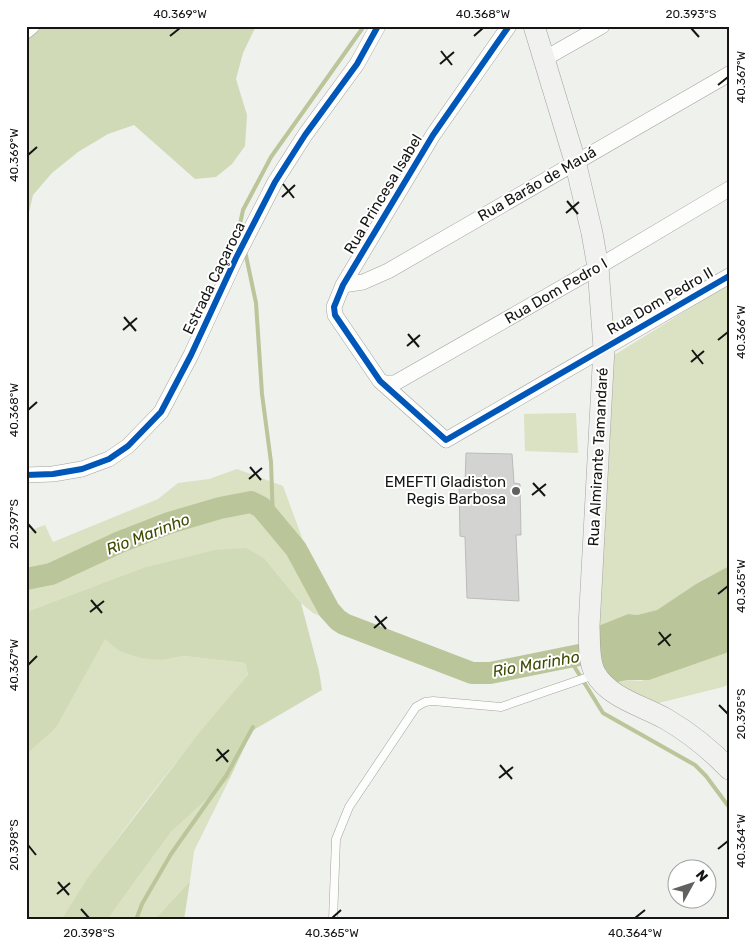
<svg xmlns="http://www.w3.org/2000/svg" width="755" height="946" font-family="Rubik,sans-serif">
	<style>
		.green { fill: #dae2c3 }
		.forest { fill: #d1dab7 }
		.water { fill: #bac599 }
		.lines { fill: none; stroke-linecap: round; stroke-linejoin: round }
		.stream { stroke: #bac599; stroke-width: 4 }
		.river { stroke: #bac599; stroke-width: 22 }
		.building { fill: #d3d4d2; stroke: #bbbcb9 }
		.service-casing { stroke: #a3a3a1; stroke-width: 9 }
		.minor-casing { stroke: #a3a3a1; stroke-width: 16 }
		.secondary-casing { stroke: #a3a3a1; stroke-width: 22 }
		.service { stroke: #fdfdfc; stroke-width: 8 }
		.minor { stroke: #fdfdfc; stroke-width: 15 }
		.secondary { stroke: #f1f2ef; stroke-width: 21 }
		.cycleway-casing { stroke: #fff; stroke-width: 9 }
		.cycleway { stroke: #0057b8; stroke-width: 6 }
		.ticks { fill: none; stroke: #151513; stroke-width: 2 }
		.poi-dot { fill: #61625f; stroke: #fff; stroke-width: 2 }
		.labels { text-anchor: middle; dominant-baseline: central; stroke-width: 4; stroke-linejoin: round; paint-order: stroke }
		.street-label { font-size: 15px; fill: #151513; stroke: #fff }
		.poi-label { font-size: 15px; fill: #151513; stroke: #fff; text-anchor: end }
		.water-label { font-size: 16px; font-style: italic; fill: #3f4b00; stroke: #fff }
		.neatline { fill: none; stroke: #151513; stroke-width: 2 }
		.ticks-label { font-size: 12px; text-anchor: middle; fill: #151513 }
	</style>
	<rect width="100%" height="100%" fill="#eff1ed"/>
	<path class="green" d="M 729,284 L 729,566 L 696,584 L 657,610 L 637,615 L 628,614 L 598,626 L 609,357 L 616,354 Z
		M 576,413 L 578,453 L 525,451 L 524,414 Z
		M 237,469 L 283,486 L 319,584 L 343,625 L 313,613 L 301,603 L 265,559 L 214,550 L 145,567 L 26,612 L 26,532 L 45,525 L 53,542 L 158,499 L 178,483 L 209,479 Z
		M 105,638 L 119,651 L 163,660 L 184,656 L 245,663 L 248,676 C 182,753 117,834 61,920 L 26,920 L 26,755 L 56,728 Z
		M 729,652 L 729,684 L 723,687 L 647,706 L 613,683 L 627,680 L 641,681 Z
		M 230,778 L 194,851 L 190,881 L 154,920 L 107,920 L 171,832 Z"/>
	<path class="forest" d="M 26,26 L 256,26 L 243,53 L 236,79 L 247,115 L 245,146 L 232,164 L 216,177 L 195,179 L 134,125 L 108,134 L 78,152 L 52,173 L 33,195 L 26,225 Z
		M 246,548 L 265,559 L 301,603 L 319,671 L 322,690 L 252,731 L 230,778 L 171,832 L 107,920 L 61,920 L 87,879 L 199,733 L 248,675 L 245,663 L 184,656 L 163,660 L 141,658 L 119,651 L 105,639 L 56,728 L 26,755 L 26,612 L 145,567 L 214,550 Z
		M 190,881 L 184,920 L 154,920 Z"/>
	<path class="water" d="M 729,566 L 729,652 L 649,680 L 627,680 L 613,683 L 600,664 L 598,626 L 628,614 L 637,615 L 657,610 L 696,584 Z"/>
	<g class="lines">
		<path class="stream" d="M 242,236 L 240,224 L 243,210 L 271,157 L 364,26
			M 245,251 L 256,303 L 262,394 L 271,462 L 273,521
			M 569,658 L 603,713 L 695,765 L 706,776 L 729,807
			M 136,920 L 142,904 L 171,854 L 226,776 L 253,727"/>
		<path class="river" d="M 26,579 L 51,574 L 120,542 L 169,523 L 220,508 L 251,502 L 261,507 L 296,549 L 329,610 L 338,620 L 344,624 L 472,673 L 490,673 L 609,649"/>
	</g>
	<path class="building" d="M 466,453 L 512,454 L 514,483 L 520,484 L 521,535 L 516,535 L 519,601 L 467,598 L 465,537 L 460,536 L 459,484 L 465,483 Z"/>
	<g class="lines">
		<defs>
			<path id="service" d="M 333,920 L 336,839 L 349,807 L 416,707 L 425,702 L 433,701 L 501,707 L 594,675"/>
			<path id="minor" d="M 509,26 L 433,135 L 343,285 L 334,307 L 335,315 L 380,381 L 446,440 L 729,276
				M 26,31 L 32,26
				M 544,59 L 602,26
				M 343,285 L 363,282 L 388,271 L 729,74
				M 380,381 L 385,383 L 395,383 L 598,267 L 729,189
				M 26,475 L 53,474 L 82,469 L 109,459 L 128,446 L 161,412 L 191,355 L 236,258 L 275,182 L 305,135 L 357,64 L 378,26"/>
			<path id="secondary" d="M 534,26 L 575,161 L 592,233 L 598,267 L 604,348 L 589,627 C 590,642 588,660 595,673 C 609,698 643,706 666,719 C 690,733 710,749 729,769"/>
		</defs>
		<use href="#service" class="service-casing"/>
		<use href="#minor" class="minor-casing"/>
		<use href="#secondary" class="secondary-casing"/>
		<use href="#service" class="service"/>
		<use href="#minor" class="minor"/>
		<use href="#secondary" class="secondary"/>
		<defs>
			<path id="cycleway" d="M 509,26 L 433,135 L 343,285 L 334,307 L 335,315 L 380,381 L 446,440 L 729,276
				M 26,475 L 53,474 L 82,469 L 109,459 L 128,446 L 161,412 L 191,355 L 236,258 L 275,182 L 305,135 L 357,64 L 378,26"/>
		</defs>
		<use href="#cycleway" class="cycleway-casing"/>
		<use href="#cycleway" class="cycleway"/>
	</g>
	<path class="ticks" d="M 691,28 L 699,37M 170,36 L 180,28M 474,36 L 483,28M 441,51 L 452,65M 440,64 L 454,52M 718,85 L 728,77M 28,155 L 37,147M 283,184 L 294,198M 282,197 L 295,185M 567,201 L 578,214M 566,213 L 579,202M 124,317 L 136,331M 123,330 L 137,318M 408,334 L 419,347M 718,340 L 728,332M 407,346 L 420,335M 692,350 L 703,364M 691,362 L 704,351M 28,410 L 37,402M 250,467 L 261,480M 249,479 L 262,468M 533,483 L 545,496M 532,495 L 546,484M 28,524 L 36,533M 718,594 L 728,586M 91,600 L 102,613M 90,612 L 104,601M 375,616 L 386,629M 374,628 L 387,617M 659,632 L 670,646M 658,645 L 671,634M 28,665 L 37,656M 719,705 L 728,714M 217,749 L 228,762M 216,761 L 229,750M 500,765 L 512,779M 499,778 L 513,767M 28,845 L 36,855M 718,849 L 728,841M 58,882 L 69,895M 57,894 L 70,883M 81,909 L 89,918M 332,918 L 341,910M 635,918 L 645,910"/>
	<circle class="poi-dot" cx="516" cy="491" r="5"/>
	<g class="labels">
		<g class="street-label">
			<text transform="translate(537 184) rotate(-30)">Rua Barão de Mauá</text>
			<text transform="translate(383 194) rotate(-59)">Rua Princesa Isabel</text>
			<text transform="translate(214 278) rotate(-64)">Estrada Caçaroca</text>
			<text transform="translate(556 291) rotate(-30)">Rua Dom Pedro I</text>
			<text transform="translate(660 301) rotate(-30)">Rua Dom Pedro II</text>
			<text transform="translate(598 457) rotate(-87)">Rua Almirante Tamandaré</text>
		</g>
		<g class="poi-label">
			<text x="506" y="482">EMEFTI Gladiston<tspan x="506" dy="17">Regis Barbosa</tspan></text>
		</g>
		<g class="water-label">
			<text transform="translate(148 534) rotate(-21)">Rio Marinho</text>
			<text transform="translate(536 664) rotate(-10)">Rio Marinho</text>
		</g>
	</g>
	<rect width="755" height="946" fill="none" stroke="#ffffff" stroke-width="55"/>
	<g transform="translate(692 884) rotate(50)"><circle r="24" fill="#ffffff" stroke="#a1a1a1"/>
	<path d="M0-4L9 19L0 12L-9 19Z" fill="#61625f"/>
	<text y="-8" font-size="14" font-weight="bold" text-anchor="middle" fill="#151513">N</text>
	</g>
	<rect x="28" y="28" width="700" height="890" class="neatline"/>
	<g class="ticks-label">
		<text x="180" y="18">40.369°W</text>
		<text x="483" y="18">40.368°W</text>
		<text x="691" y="18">20.393°S</text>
		<text transform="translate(741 77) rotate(-90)" y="4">40.367°W</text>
		<text transform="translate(14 155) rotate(-90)" y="4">40.369°W</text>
		<text transform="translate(741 332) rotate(-90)" y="4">40.366°W</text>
		<text transform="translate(14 410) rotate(-90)" y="4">40.368°W</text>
		<text transform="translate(14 524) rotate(-90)" y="4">20.397°S</text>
		<text transform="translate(741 586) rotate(-90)" y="4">40.365°W</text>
		<text transform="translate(14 665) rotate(-90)" y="4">40.367°W</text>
		<text transform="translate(741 714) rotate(-90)" y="4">20.395°S</text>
		<text transform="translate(741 841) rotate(-90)" y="4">40.364°W</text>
		<text transform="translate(14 845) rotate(-90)" y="4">20.398°S</text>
		<text x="89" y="937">20.398°S</text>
		<text x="332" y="937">40.365°W</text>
		<text x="635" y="937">40.364°W</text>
	</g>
</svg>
